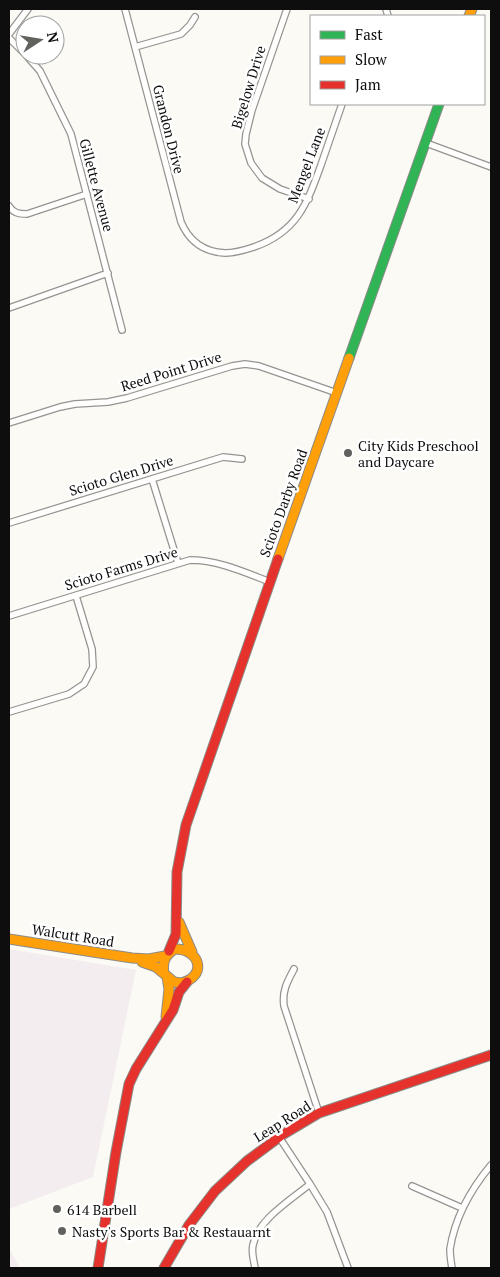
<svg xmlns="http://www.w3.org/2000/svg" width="500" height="1277" font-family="'PT Serif',serif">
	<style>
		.industrial { fill: #f3edf0 }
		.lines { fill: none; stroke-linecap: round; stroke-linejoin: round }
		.street-casing { stroke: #959492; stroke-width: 8 }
		.fast-casing { stroke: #8c8b88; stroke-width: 11 }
		.slow-casing { stroke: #8c8b88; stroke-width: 11 }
		.jam-casing { stroke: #8c8b88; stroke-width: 11 }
		.street { stroke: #fffefd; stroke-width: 5.5 }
		.fast { stroke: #30b455; stroke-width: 9 }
		.slow { stroke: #ff9f0a; stroke-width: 9 }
		.jam { stroke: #e5322d; stroke-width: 9 }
		.poi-dot { fill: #61615e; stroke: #fff; stroke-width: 2 }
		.labels { text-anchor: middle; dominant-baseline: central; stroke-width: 5; stroke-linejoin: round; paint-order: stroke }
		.street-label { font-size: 14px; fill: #0e0e0e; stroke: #fff }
		.poi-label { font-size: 14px; fill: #0e0e0e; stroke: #fff; text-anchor: start }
	</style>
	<rect width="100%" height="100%" fill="#fcfaf4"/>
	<path class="industrial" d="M 9,949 L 136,970 L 93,1177 L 9,1209 Z
		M 9,1248 L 20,1268 L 9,1268 Z"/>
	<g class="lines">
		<defs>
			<path id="street" d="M 125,9 L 181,222 C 189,241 204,252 225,253 C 234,253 245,250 254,247 C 297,232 307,204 321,165 C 328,145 335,124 342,104
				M 287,9 L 252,110 L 246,134 L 245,144 L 251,163 L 262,178 L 280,189 L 309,199
				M 386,9 L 388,16
				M 9,34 L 28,9
				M 9,38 L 25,54
				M 135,47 L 181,34 L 190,25 L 195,17
				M 26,55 L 40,71 L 71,134 L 122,330
				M 426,143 L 491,167
				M 9,206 C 13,213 19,214 27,214 L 87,194
				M 9,308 L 108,273
				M 9,423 L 60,407 L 75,404 L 108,402 L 127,398 L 232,366 L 245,364 L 259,366 L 337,393
				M 152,479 L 178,563
				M 9,523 L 223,457 L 242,459
				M 9,616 L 190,560 C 218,560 244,572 270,582
				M 9,712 L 69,694 L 84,684 L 93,667 L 92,649 L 76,596
				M 294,969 C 287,982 282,991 284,1006 L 319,1113
				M 279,1137 L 310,1184 L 327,1212 L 348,1268
				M 412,1186 L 462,1208
				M 255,1268 C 254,1261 251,1253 253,1245 C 258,1219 291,1200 310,1184
				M 452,1268 C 451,1262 450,1255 450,1249 C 455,1217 471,1189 491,1165"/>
			<path id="fast" d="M 349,358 L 439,104"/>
			<path id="slow" d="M 469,16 L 472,9
				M 278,559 L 349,358
				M 179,922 L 192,952
				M 9,939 L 132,958 L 149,959 L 165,956
				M 142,962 L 156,967 L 174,982 L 181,983 C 207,977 201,949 175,949 C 165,955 162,962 164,973
				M 166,1017 L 169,989 L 167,977"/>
			<path id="jam" d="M 169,951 L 176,934 L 177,872 L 186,825 L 278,559
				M 98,1268 L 116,1152 L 129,1084 L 136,1069 L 173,1010 L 179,992 L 187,982
				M 164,1268 L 189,1225 L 215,1191 L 247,1161 L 282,1135 L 319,1113 L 491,1055"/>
		</defs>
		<use href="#street" class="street-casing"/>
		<use href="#fast" class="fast-casing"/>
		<use href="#slow" class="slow-casing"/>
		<use href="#jam" class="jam-casing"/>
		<use href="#street" class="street"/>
		<use href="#fast" class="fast"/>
		<use href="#slow" class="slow"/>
		<use href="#jam" class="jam"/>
	</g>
	<g class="poi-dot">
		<circle cx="348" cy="453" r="5"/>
		<circle cx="57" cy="1209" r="5"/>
		<circle cx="62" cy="1231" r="5"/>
	</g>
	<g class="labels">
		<g class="street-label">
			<text transform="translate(248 87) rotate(-73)">Bigelow Drive</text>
			<text transform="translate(169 129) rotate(76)">Grandon Drive</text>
			<text transform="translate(306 165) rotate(-69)">Mengel Lane</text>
			<text transform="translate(97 185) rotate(75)">Gillette Avenue</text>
			<text transform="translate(171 371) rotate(-17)">Reed Point Drive</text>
			<text transform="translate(121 475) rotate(-17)">Scioto Glen Drive</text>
			<text transform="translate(283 503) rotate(-70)">Scioto Darby Road</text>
			<text transform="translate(121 568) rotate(-17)">Scioto Farms Drive</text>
			<text transform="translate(73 935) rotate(9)">Walcutt Road</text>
			<text transform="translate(282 1121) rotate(-32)">Leap Road</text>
		</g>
		<g class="poi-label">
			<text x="358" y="445">City Kids Preschool<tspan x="358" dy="16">and Daycare</tspan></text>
			<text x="67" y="1209">614 Barbell</text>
			<text x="72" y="1231">Nasty's Sports Bar &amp; Restauarnt</text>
		</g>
	</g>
	<rect width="500" height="1277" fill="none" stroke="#0e0e0e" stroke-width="20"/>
	<rect x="310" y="15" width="175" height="90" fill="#ffffff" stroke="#9f9f9f"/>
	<rect x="320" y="31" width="25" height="8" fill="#30b455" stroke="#9f9f9f"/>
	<text x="355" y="40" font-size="15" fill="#0e0e0e">Fast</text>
	<rect x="320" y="56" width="25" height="8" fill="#ff9f0a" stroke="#9f9f9f"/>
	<text x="355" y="65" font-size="15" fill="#0e0e0e">Slow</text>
	<rect x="320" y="81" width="25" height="8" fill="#e5322d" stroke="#9f9f9f"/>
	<text x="355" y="90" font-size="15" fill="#0e0e0e">Jam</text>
	<g transform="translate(40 40) rotate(78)"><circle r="24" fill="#ffffff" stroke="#9f9f9f"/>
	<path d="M0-4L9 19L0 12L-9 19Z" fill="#61615e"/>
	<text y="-8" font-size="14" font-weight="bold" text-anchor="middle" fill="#0e0e0e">N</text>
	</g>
</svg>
